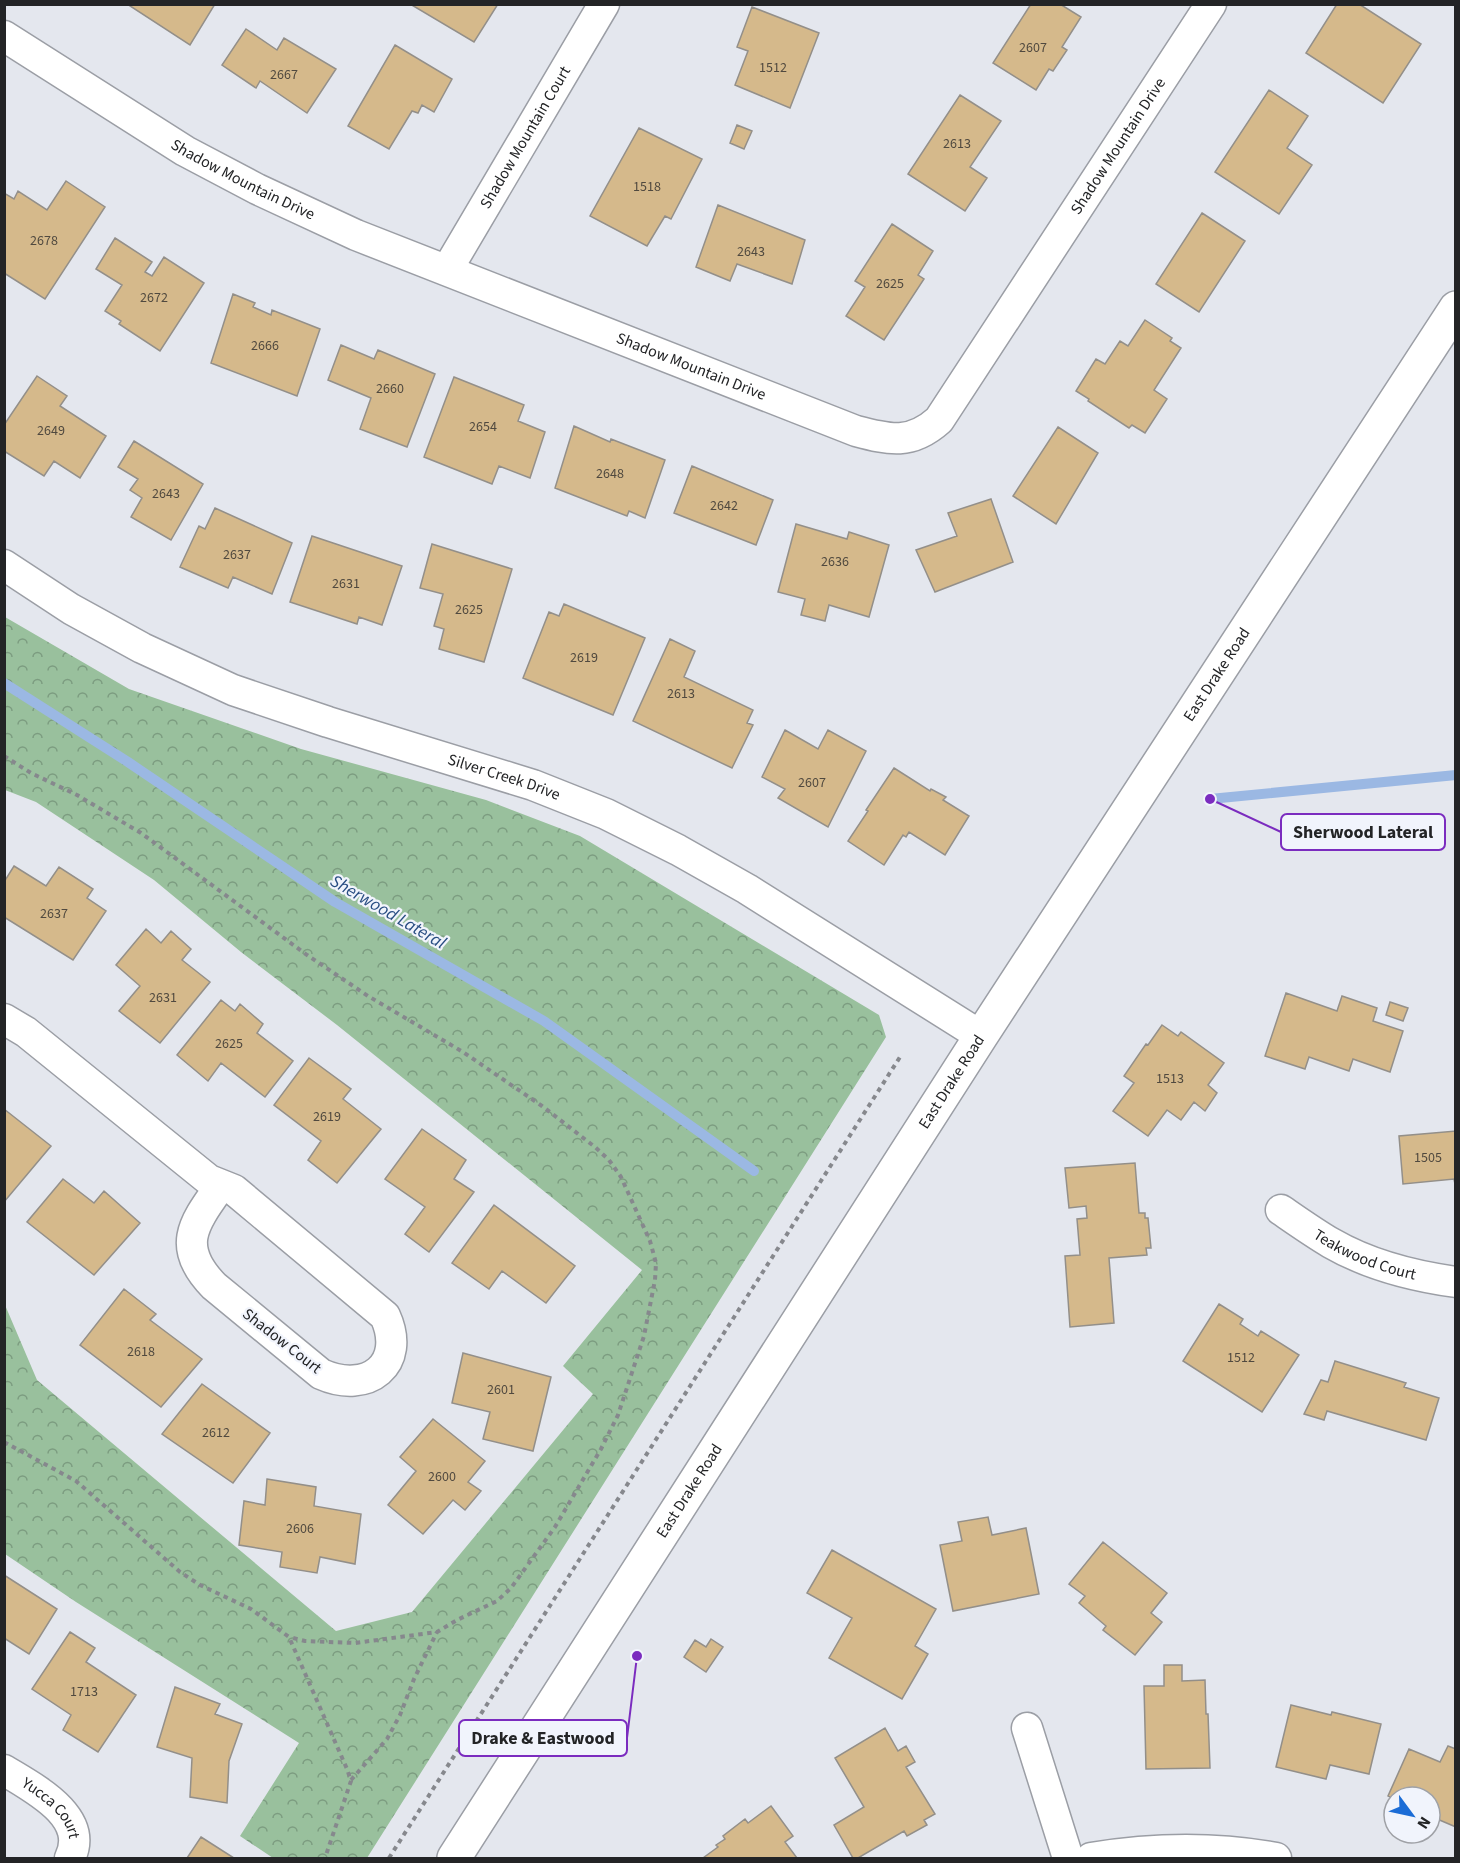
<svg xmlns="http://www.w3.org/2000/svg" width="1460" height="1863" font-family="'Source Sans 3',sans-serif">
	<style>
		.park { fill: url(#park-crowns) }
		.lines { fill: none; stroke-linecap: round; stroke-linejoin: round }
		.stream { stroke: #9bb8e3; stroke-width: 10 }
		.building { fill: #d5b98b; stroke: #938f89; stroke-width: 1.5 }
		.minor-casing { stroke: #9b9ea5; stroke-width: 33 }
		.secondary-casing { stroke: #9b9ea5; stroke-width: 36 }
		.path { stroke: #86888d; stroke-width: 4; stroke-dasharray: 4.5 4.5; stroke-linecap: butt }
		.minor { stroke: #fff; stroke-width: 30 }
		.secondary { stroke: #fff; stroke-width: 33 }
		.labels { text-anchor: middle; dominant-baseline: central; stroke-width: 4.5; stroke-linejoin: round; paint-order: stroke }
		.number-label { font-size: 14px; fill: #50493f }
		.street-label { font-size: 16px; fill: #232426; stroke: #f1f4fc }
		.water-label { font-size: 18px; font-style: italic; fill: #284d82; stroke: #f1f4fc }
		.leader { fill: none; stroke: #7b2cbf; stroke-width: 2 }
		.callout-dot { fill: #7b2cbf; stroke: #f1f4fc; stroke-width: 2 }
		.callout { fill: #f1f4fc; stroke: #7b2cbf; stroke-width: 2 }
		.callout-label { font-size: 18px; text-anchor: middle; font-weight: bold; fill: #232426 }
	</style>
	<defs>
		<pattern id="park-crowns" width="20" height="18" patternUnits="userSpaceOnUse" patternTransform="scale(1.5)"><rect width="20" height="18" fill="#99c09d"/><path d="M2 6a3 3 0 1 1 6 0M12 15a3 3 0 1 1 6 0" fill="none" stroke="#7c9c80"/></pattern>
	</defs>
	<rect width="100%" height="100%" fill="#e4e7ee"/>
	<path class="park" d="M 5,617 L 129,689 L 301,749 L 486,800 L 580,836 L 879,1015 L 886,1037 L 367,1858 L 273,1858 L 240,1836 L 299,1743 L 76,1602 L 5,1554 L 5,1305 L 37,1380 L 336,1631 L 412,1612 L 593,1394 L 563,1366 L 642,1270 L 337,1025 L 241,952 L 154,880 L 36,802 L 5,790 Z"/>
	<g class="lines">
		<path class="stream" d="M 4,683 L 128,762 L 335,902 L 544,1021 L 754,1171
			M 1210,799 L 1456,775"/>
	</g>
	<path class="building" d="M 127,4 L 215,4 L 190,45 Z
		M 410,4 L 498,4 L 474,42 Z
		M 1031,4 L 1060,4 L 1081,17 L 1062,47 L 1067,50 L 1053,71 L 1049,69 L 1036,90 L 993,63 Z
		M 1337,4 L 1359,4 L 1421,44 L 1383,103 L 1306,53 Z
		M 752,7 L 819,33 L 790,108 L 735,85 L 748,51 L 737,47 Z
		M 246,29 L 277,50 L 284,38 L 336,69 L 307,113 L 260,81 L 256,88 L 222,65 Z
		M 395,45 L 452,79 L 434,112 L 422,105 L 418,113 L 412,111 L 389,149 L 348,126 Z
		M 1269,90 L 1308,116 L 1287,148 L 1312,165 L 1279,214 L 1215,172 Z
		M 960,95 L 1001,121 L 970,167 L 987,178 L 965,211 L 908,174 Z
		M 737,125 L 752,131 L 744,149 L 730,143 Z
		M 639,128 L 702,159 L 671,219 L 665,216 L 647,246 L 590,216 Z
		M 66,181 L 105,207 L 45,299 L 4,273 L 4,193 L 14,199 L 18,191 L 47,210 Z
		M 718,205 L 805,240 L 792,284 L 737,264 L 730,281 L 696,267 Z
		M 1202,213 L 1245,241 L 1199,312 L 1156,284 Z
		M 892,224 L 933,251 L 918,275 L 924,279 L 884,340 L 846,316 L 865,287 L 855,281 Z
		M 115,238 L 152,262 L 145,272 L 152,276 L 164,257 L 204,283 L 160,351 L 119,324 L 121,321 L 105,311 L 122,285 L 96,269 Z
		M 233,294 L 255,303 L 253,307 L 271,315 L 272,310 L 320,329 L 297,396 L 211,363 Z
		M 1145,320 L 1172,338 L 1170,341 L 1181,348 L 1154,390 L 1167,399 L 1145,433 L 1132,425 L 1129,428 L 1088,401 L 1089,399 L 1076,391 L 1096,359 L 1105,364 L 1120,341 L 1128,346 Z
		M 341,345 L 374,359 L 378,350 L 435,374 L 407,447 L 360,429 L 371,398 L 328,380 Z
		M 37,376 L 67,396 L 60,406 L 106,436 L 80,478 L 54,461 L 44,476 L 4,451 L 4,425 Z
		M 454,377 L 524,405 L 518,421 L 545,432 L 530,478 L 499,466 L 492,484 L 424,457 Z
		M 574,426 L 610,442 L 611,439 L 665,460 L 645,518 L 629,511 L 627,516 L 555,488 Z
		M 1058,427 L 1098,453 L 1056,524 L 1013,496 Z
		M 134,441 L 203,484 L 171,540 L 131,517 L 142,498 L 130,490 L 138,479 L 118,467 Z
		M 692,466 L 773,500 L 756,545 L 674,513 Z
		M 991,499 L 1013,562 L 935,592 L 916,550 L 957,536 L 948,513 Z
		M 215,508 L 292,543 L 272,594 L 233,577 L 228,588 L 180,567 L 199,526 L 205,529 Z
		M 796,524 L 847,539 L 849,532 L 889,545 L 869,617 L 829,605 L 825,621 L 801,615 L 805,599 L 778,592 Z
		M 312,536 L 402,566 L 382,625 L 359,617 L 357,624 L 290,602 Z
		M 432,544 L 512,569 L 484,662 L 439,649 L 444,629 L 434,626 L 443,594 L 420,588 Z
		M 564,604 L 645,638 L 613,715 L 523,678 L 549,612 L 559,616 Z
		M 670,639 L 695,651 L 684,677 L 753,710 L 747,723 L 753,725 L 732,768 L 633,721 Z
		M 785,730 L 818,749 L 828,730 L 866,751 L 828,827 L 778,798 L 785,789 L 762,777 Z
		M 894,768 L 930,791 L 931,789 L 946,797 L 943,800 L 969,816 L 945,855 L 909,832 L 906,837 L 903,835 L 884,865 L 848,841 L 868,811 L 866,810 Z
		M 14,866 L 46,886 L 59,867 L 93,889 L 87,898 L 106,911 L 73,960 L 4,917 L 4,882 Z
		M 146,929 L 161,943 L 171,931 L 191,949 L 182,960 L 210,982 L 160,1043 L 119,1011 L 140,986 L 116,965 Z
		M 1286,993 L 1337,1011 L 1342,996 L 1377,1008 L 1373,1021 L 1403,1031 L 1390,1072 L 1353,1059 L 1349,1071 L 1309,1057 L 1305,1069 L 1265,1056 Z
		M 221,1000 L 235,1011 L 240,1004 L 263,1024 L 257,1033 L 293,1061 L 265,1097 L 221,1063 L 208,1081 L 177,1055 Z
		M 1390,1002 L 1408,1008 L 1403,1021 L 1386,1015 Z
		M 1162,1025 L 1178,1036 L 1181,1032 L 1224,1063 L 1208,1085 L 1217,1093 L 1205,1111 L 1194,1102 L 1181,1120 L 1167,1110 L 1148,1136 L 1113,1111 L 1134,1083 L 1124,1076 L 1146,1044 L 1148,1045 Z
		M 309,1058 L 351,1089 L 343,1099 L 381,1129 L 337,1183 L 308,1160 L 321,1141 L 274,1105 Z
		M 4,1109 L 51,1146 L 4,1202 Z
		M 422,1129 L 466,1160 L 454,1179 L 474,1192 L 429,1252 L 405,1234 L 425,1207 L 385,1179 Z
		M 1456,1131 L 1456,1189 L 1454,1179 L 1403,1184 L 1399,1136 Z
		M 1135,1163 L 1139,1213 L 1145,1213 L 1145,1218 L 1148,1218 L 1151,1248 L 1146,1248 L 1147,1255 L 1109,1258 L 1114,1323 L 1070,1327 L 1065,1256 L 1080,1255 L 1077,1219 L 1087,1218 L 1086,1206 L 1069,1208 L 1065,1168 Z
		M 63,1179 L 94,1203 L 104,1191 L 140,1223 L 94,1275 L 27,1222 Z
		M 494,1205 L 575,1266 L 546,1303 L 502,1271 L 489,1289 L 452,1263 Z
		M 124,1289 L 156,1314 L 150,1320 L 202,1359 L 161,1407 L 80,1345 Z
		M 1219,1304 L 1243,1319 L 1240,1324 L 1258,1336 L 1261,1331 L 1299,1355 L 1262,1412 L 1183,1361 Z
		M 463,1353 L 551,1377 L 533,1451 L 483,1439 L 490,1412 L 452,1403 Z
		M 1335,1361 L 1406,1383 L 1404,1387 L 1439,1398 L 1426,1440 L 1327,1411 L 1324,1420 L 1304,1414 L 1321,1380 L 1328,1382 Z
		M 202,1384 L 270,1433 L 233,1483 L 162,1434 Z
		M 433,1419 L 485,1461 L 468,1482 L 481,1491 L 465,1510 L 453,1500 L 423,1534 L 388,1505 L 416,1471 L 400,1457 Z
		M 267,1479 L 316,1487 L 314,1506 L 361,1514 L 355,1564 L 320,1557 L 317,1573 L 280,1567 L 282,1552 L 239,1545 L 244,1501 L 265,1505 Z
		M 988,1517 L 992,1535 L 1026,1528 L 1039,1594 L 953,1611 L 940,1545 L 962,1541 L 958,1522 Z
		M 1103,1542 L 1167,1593 L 1151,1613 L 1162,1622 L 1135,1655 L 1103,1630 L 1106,1626 L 1079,1603 L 1085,1596 L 1069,1584 Z
		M 832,1550 L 936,1609 L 915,1646 L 928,1654 L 902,1699 L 829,1658 L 852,1618 L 807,1593 Z
		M 4,1575 L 57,1609 L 29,1654 L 4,1638 Z
		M 70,1632 L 95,1648 L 86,1662 L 136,1695 L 98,1752 L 63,1730 L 71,1715 L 32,1689 Z
		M 711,1639 L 723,1647 L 706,1672 L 684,1657 L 695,1640 L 706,1647 Z
		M 1164,1665 L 1182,1665 L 1182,1681 L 1205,1680 L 1206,1714 L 1208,1714 L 1210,1768 L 1146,1769 L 1144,1686 L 1164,1686 Z
		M 175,1687 L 220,1704 L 215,1714 L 242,1724 L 229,1761 L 227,1803 L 190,1797 L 192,1758 L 157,1747 Z
		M 1291,1705 L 1331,1715 L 1332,1712 L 1381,1724 L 1369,1774 L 1330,1765 L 1326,1779 L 1276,1767 Z
		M 885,1728 L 898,1751 L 906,1746 L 915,1762 L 906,1767 L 935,1814 L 924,1820 L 927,1825 L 907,1836 L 904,1831 L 858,1858 L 853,1858 L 834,1825 L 864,1807 L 835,1758 Z
		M 1448,1746 L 1456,1749 L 1456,1827 L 1430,1816 L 1430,1797 L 1394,1797 L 1394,1799 L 1388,1796 L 1409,1749 L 1440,1762 Z
		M 771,1806 L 793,1836 L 785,1842 L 797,1858 L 703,1858 L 718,1847 L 716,1845 L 725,1839 L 723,1836 L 745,1819 L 748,1823 Z
		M 201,1837 L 234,1858 L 187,1858 Z"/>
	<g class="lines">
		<defs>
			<g id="minor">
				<path id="s1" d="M 4,36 L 185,151 L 257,189 L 356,235 L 856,431 C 890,440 911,445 939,420 L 1211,4"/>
				<path id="s2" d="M 447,270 L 604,4"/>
				<path id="s3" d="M 4,565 L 71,609 L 142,648 L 233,690 L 328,722 L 533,785 L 606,814 L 678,850 L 747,889 L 981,1036"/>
				<path d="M 4,1019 L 26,1032 L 209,1180 L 234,1190 L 385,1316 C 407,1364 368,1395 321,1374 L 214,1286 C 175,1246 194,1223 221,1185"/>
				<path id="s4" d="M 1281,1210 C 1297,1221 1314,1233 1331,1243 C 1369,1265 1412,1276 1456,1282"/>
				<path d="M 1027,1728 L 1068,1858"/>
				<path id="s5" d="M 4,1770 C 33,1788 90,1816 70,1858"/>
				<path d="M 1091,1858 C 1152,1848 1216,1847 1276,1858"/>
			</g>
			<g id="secondary">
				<path id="s6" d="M 454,1858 L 981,1036 L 1456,308"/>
			</g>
		</defs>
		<use href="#minor" class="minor-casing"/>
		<use href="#secondary" class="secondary-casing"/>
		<path class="path" d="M 4,756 L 31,773 L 77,795 L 141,833 L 307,955 L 368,996 L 463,1052 L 542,1106 L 595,1147 L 609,1160 L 621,1177 L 650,1241 L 656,1263 L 655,1280 L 644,1336 L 618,1415 L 601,1449 L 555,1527 L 511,1588 L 497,1601 L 457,1620 L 437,1632 L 355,1643 L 305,1641 L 289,1637
			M 4,1442 L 76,1481 L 180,1572 L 200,1585 L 251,1609 L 289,1637 L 347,1769 L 351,1781 L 325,1858
			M 351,1780 L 387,1739 L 400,1715 L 414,1679 L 437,1632
			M 389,1858 L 900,1057"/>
		<use href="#minor" class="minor"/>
		<use href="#secondary" class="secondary"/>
	</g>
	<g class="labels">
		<g class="number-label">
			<text x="1033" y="48">2607</text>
			<text x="773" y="68">1512</text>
			<text x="284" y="75">2667</text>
			<text x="957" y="144">2613</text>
			<text x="647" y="187">1518</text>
			<text x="44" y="241">2678</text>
			<text x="751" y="252">2643</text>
			<text x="890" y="284">2625</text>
			<text x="154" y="298">2672</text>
			<text x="265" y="346">2666</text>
			<text x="390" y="389">2660</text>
			<text x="483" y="427">2654</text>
			<text x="51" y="431">2649</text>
			<text x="610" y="474">2648</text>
			<text x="166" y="494">2643</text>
			<text x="724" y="506">2642</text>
			<text x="237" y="555">2637</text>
			<text x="835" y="562">2636</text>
			<text x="346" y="584">2631</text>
			<text x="469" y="610">2625</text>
			<text x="584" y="658">2619</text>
			<text x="681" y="694">2613</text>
			<text x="812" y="783">2607</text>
			<text x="54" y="914">2637</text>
			<text x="163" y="998">2631</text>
			<text x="229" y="1044">2625</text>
			<text x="1170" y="1079">1513</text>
			<text x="327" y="1117">2619</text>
			<text x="1428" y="1158">1505</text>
			<text x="141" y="1352">2618</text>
			<text x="1241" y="1358">1512</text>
			<text x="501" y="1390">2601</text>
			<text x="216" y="1433">2612</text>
			<text x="442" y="1477">2600</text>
			<text x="300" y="1529">2606</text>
			<text x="84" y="1692">1713</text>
		</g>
		<g class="street-label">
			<text stroke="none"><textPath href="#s2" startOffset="154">Shadow Mountain Court</textPath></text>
			<text stroke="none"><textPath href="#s1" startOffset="1358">Shadow Mountain Drive</textPath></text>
			<text stroke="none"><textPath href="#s1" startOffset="279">Shadow Mountain Drive</textPath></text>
			<text stroke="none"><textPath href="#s1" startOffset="765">Shadow Mountain Drive</textPath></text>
			<text stroke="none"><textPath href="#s6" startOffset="1408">East Drake Road</textPath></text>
			<text stroke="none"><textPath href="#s3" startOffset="546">Silver Creek Drive</textPath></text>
			<text stroke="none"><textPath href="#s6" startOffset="922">East Drake Road</textPath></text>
			<text stroke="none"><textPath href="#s4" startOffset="96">Teakwood Court</textPath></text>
			<text transform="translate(282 1341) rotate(38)">Shadow Court</text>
			<text stroke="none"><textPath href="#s6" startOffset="436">East Drake Road</textPath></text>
			<text stroke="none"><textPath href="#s5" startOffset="62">Yucca Court</textPath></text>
		</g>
		<g class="water-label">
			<text transform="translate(388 912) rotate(30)">Sherwood Lateral</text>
		</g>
	</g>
	<path class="leader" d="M1210 799L1281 832M637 1656L627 1738"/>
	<g class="callout-dot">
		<circle cx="1210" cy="799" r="6"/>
		<circle cx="637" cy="1656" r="6"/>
	</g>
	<g class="callout">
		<rect x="1281" y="814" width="164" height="36" rx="6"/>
		<rect x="459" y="1720" width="168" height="36" rx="6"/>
	</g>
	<g class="callout-label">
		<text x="1363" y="838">Sherwood Lateral</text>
		<text x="543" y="1744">Drake &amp; Eastwood</text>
	</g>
	<rect width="1460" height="1863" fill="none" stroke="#232426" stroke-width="12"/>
	<g transform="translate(1412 1815) rotate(123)"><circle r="28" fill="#f1f4fc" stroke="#9fa1a6" stroke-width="1.5"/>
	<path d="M0-4.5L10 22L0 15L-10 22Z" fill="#1b6cd6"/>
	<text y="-9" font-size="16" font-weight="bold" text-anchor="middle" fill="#232426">N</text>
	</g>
</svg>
